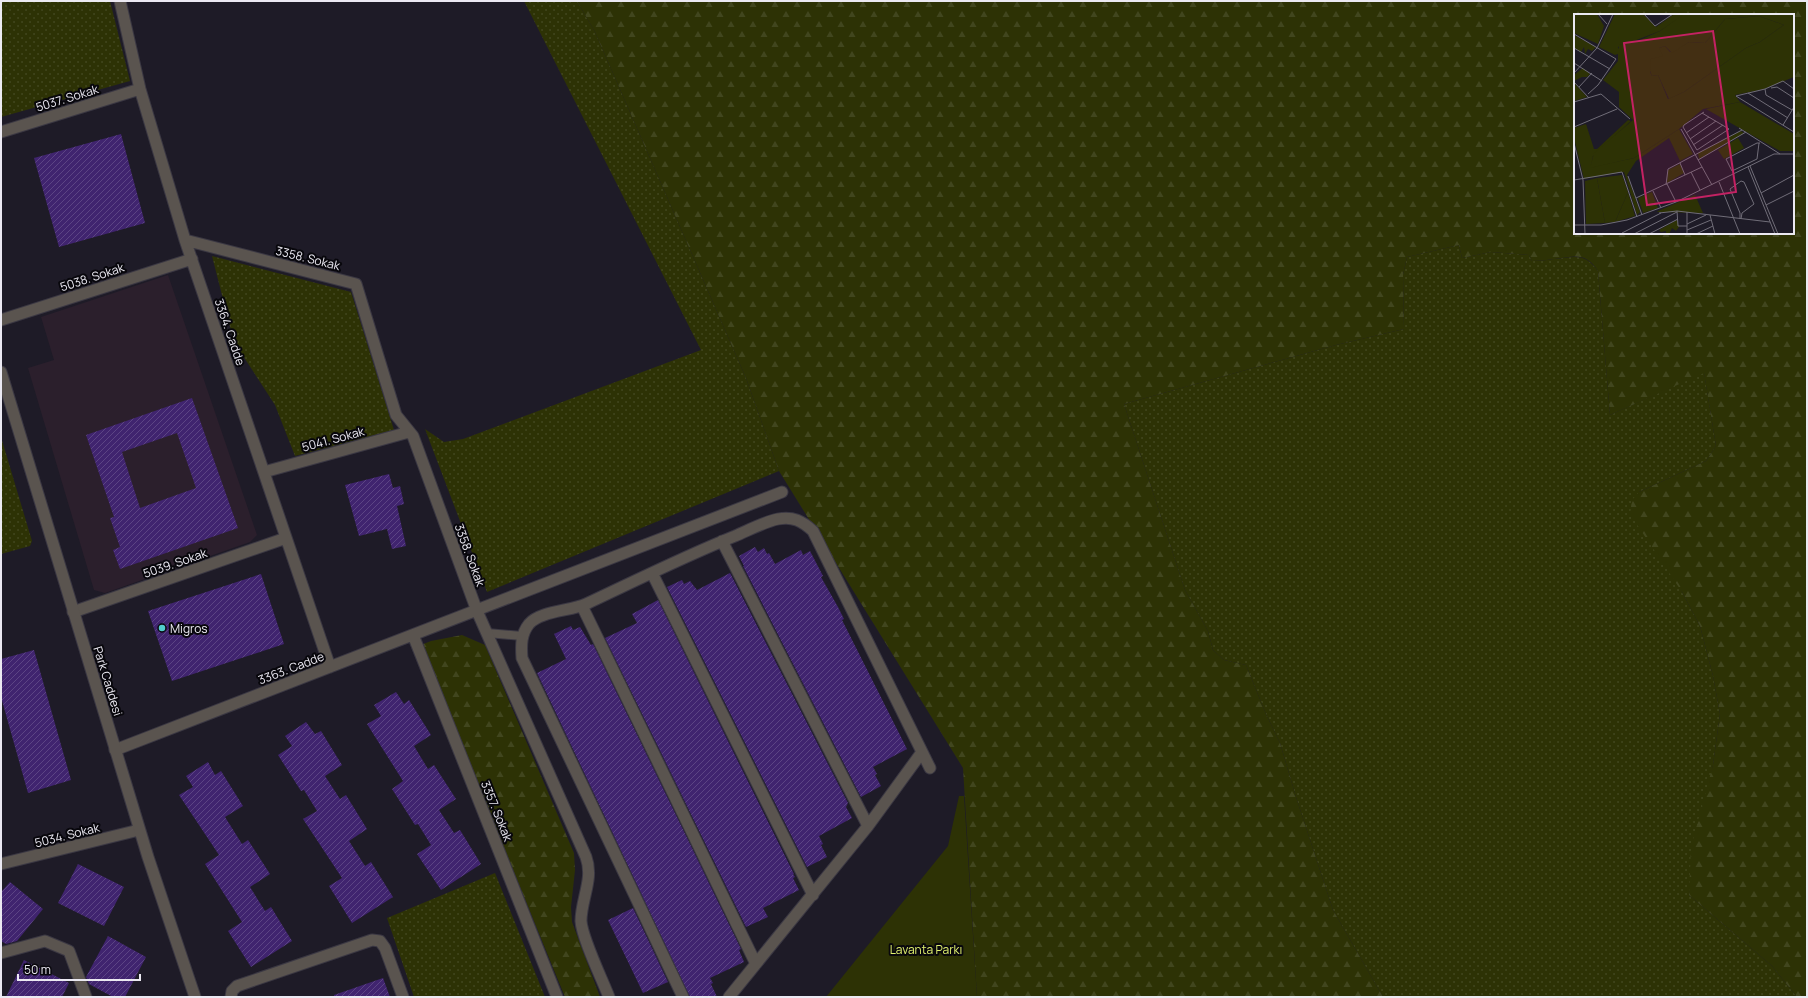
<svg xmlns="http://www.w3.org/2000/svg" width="1808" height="998" font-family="Manrope,sans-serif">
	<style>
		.education { fill: #2b1f2c }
		.grass { fill: url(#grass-dots) }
		.forest { fill: url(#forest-firs); fill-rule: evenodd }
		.park { fill: #2d3205 }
		.building { fill: url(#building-hatch); fill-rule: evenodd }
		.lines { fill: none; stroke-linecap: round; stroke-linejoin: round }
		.service-casing { stroke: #3b3843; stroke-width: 10 }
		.minor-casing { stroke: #3b3843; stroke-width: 13 }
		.tertiary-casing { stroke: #3b3843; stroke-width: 13 }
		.service { stroke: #5a544f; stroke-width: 8 }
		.minor { stroke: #5a544f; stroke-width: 11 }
		.tertiary { stroke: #5a544f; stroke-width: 11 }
		.poi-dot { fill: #52cdcc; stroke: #08070c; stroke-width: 1.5 }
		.labels { text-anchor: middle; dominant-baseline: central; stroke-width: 4; stroke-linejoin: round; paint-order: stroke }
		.street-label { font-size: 12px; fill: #ebe9f2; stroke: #08070c }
		.poi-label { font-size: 12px; fill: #ebe9f2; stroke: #08070c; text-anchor: start }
		.park-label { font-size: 12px; fill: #dfef6f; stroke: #08070c }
		.inset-road { fill: none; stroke: #706d78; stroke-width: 1 }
		.view { fill: #c42263; fill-opacity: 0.15; stroke: #c42263; stroke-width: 2 }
		.inset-edge { fill: none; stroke: #ebe9f2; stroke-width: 2 }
	</style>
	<defs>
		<pattern id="grass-dots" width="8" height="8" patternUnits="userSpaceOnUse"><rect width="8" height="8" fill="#2d3205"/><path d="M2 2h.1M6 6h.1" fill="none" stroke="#41461e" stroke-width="1.8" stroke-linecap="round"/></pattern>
		<pattern id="forest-firs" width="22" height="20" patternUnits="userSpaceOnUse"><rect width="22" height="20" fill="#2d3205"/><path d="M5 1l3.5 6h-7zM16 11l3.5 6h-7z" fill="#41461e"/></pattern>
		<pattern id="building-hatch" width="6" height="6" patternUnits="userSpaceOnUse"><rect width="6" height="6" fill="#40246f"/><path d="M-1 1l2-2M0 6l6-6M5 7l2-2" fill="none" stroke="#5c4484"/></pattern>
	</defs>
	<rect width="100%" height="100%" fill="#1e1b27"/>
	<path class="education" d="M 168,275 L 257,535 L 250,542 L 105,593 L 94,590 L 28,368 L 54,360 L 41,317 Z"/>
	<path class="grass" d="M 1,1 L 110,1 L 130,81 L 1,117 Z
		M 524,1 L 577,1 L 595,32 L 746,378 L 779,471 L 487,592 L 425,429 L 444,442 L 463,439 L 701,350 Z
		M 1459,245 L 1462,258 L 1491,252 L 1529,255 L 1532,261 C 1539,261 1547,260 1554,259 C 1574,257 1585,252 1598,271 L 1610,415 L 1704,372 L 1716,446 L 1706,461 L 1639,492 L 1682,592 L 1700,626 L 1713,676 L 1720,714 L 1713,765 L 1689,895 L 1772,966 L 1797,997 L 1383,997 L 1333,910 L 1296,797 L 1280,743 L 1266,714 L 1246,665 L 1224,660 L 1213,650 L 1208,631 L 1185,590 L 1124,404 L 1336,345 L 1404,329 L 1403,275 L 1407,257 Z
		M 212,256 L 351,292 L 394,430 L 295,456 L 275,405 L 234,342 Z
		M 1,437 L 32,541 L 30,546 L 1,554 Z
		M 495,873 L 545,997 L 414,997 L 387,918 Z"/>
	<path class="forest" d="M 577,1 L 1807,1 L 1807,997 L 1797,997 L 1772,966 L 1689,895 L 1691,847 L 1713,765 L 1720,714 L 1713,676 L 1700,626 L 1682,592 L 1630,514 L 1632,500 L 1639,492 L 1706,461 L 1716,446 L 1704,373 L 1610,415 L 1598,271 C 1585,251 1574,257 1554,259 C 1546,260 1539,261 1532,261 L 1529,255 L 1491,252 L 1462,258 L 1459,245 L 1407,257 L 1403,275 L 1404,329 L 1336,345 L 1124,404 L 1185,590 L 1208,631 L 1213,650 L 1224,660 L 1246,665 L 1266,714 L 1280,743 L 1296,797 L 1333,910 L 1383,997 L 977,997 L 963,768 L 779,471 L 746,378 L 595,32 ZM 1575,15 L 1793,15 L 1793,233 L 1575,233 Z
		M 462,635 L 485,645 L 574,853 L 575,870 L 571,907 L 572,922 L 600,997 L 565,997 L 421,645 L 431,641 Z"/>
	<path class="park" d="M 959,796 L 964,796 L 977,997 L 826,997 L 948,846 Z"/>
	<path class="building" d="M 121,134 L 145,223 L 59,247 L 34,158 Z
		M 192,398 L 238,528 L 120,569 L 113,550 L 120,547 L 110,518 L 114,517 L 86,435 ZM 177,433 L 196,488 L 140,508 L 122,452 Z
		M 389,474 L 393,488 L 400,486 L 404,504 L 397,506 L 406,546 L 392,549 L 387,529 L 359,536 L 345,485 Z
		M 755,547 L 758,552 L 764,548 L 767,554 L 769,553 L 775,564 L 801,550 L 803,555 L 810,551 L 823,576 L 821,577 L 838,607 L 844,619 L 842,620 L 907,749 L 873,767 L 877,774 L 875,775 L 881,786 L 861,797 L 743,566 L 744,566 L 739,556 Z
		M 730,573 L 848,803 L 846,807 L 852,818 L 819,836 L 823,844 L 821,845 L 827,857 L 807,867 L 667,587 L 682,580 L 684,584 L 690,581 L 697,590 Z
		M 261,574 L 284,644 L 172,681 L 148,611 Z
		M 658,600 L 794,874 L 793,874 L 795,877 L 793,878 L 799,890 L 763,908 L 768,917 L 746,927 L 605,638 L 637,623 L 632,614 Z
		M 571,626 L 573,630 L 580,627 L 591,645 L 593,644 L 741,949 L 739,950 L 744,962 L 710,978 L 713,983 L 711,984 L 717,997 L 690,997 L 537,673 L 566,659 L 554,634 Z
		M 34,650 L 71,780 L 28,793 L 1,697 L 1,659 Z
		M 396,692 L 404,704 L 409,700 L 431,735 L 414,746 L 428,769 L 434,765 L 456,799 L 439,810 L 454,833 L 460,830 L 481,864 L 441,890 L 417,854 L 431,845 L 418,824 L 415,825 L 392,789 L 403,781 L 367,724 L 381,716 L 374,705 Z
		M 306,722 L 315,734 L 321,731 L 342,765 L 325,776 L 340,799 L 346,795 L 367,829 L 349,841 L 365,866 L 371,862 L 393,897 L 352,923 L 329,886 L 342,878 L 303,819 L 317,811 L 304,790 L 301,791 L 278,755 L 292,746 L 285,736 Z
		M 208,762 L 215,775 L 221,771 L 243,806 L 225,817 L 242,844 L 248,840 L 270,874 L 250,887 L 265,911 L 271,907 L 292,941 L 251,967 L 228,931 L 242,922 L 205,864 L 219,855 L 179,795 L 193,787 L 186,776 Z
		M 78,864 L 124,887 L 104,926 L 58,903 Z
		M 10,882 L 43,909 L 17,941 L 6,944 L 1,941 L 1,892 Z
		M 633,908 L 668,982 L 643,993 L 608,920 Z
		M 108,936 L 146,957 L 125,997 L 113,997 L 89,984 L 86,977 Z
		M 24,960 L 69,983 L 62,997 L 6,997 Z
		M 383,978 L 390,997 L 334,997 L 334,995 Z"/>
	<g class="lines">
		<defs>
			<path id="service" d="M 487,633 L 522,636"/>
			<path id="minor" d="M 120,1 L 140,89 L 185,240 L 330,667
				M 1,132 L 140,89
				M 185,240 L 356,284 L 396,415 L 413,436 L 477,611 L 586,857 C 594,879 581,899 581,921 C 582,938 602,979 609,997
				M 1,320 L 192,259
				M 264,472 L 409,432
				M 722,541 L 868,826
				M 652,573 L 813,895
				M 582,606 L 756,964
				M 73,612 L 286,538
				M 413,635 L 557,997
				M 115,750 L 782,492
				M 1,864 L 139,830
				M 1,953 L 45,941 L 69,951 L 86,997
				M 231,997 L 232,991 L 237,986 L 372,940 L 380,941 L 385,948 L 403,997
				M 683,997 L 522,658 C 521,645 521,634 529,624 C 540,611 571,611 586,604 C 635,581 685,556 735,536 C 749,530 764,522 778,519 C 793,516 802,521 813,531 L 930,768
				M 729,997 L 868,826 L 922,752"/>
			<path id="tertiary" d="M 1,372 L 148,857 L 195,997"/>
		</defs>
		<use href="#service" class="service-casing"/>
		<use href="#minor" class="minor-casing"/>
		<use href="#tertiary" class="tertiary-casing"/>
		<use href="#service" class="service"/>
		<use href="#minor" class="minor"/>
		<use href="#tertiary" class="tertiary"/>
	</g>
	<circle class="poi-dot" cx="162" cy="628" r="4"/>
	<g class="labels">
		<g class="street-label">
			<text transform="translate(67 98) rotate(-17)">5037. Sokak</text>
			<text transform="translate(308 258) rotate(14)">3358. Sokak</text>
			<text transform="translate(92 277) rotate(-18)">5038. Sokak</text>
			<text transform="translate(230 332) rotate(71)">3364. Cadde</text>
			<text transform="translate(333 439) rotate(-15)">5041. Sokak</text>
			<text transform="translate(470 555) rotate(70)">3358. Sokak</text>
			<text transform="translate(175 563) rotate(-19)">5039. Sokak</text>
			<text transform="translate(291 668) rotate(-21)">3363. Cadde</text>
			<text transform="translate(108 681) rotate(73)">Park Caddesi</text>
			<text transform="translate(497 811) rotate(68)">3357. Sokak</text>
			<text transform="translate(67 835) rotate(-14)">5034. Sokak</text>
		</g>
		<g class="poi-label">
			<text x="170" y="628">Migros</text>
		</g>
		<g class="park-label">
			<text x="926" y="949">Lavanta Parkı</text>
		</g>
	</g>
	<g transform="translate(1574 14)">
		<rect width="220" height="220" fill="#1e1b27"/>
		<path d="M 0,0 L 23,0 L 30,12 L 24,30 L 0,19 ZM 41,0 L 69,0 L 82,13 L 100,0 L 110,1 L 86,17 L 44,33 L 46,37 L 45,78 L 29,66 L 44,47 L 44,40 L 41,41 L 25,33 ZM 185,2 L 210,11 L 186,28 L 172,34 L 110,78 L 95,85 L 84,61 L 78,62 L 76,57 L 76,46 L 85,34 L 91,32 L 96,38 L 115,28 L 131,29 L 151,5 ZM 0,21 L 22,33 L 18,37 L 14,35 L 11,40 L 10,33 L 7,38 L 0,34 ZM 9,54 L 16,60 L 13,63 L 8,63 L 0,67 L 0,61 ZM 0,69 L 13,83 L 0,87 ZM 54,106 L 57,107 L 19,142 L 17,153 L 60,144 L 105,115 L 119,140 L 106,147 L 95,124 L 62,147 L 53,161 L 66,198 L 63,201 L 50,158 L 10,165 L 0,124 L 0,114 L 12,110 L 20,135 L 23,135 ZM 164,124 L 170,134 L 150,145 L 144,136 ZM 106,150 L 110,159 L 93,169 L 94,156 ZM 23,164 L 31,209 L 12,210 L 11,167 ZM 54,178 L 61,202 L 41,208 ZM 78,178 L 84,194 L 69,199 L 64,184 ZM 121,181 L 129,199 L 83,198 L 84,197 ZM 103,206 L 105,213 L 102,217 L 98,214 L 95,220 L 92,220 L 92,217 L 87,218 L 85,216 Z" fill="#2d3205"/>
		<path d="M 110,0 L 220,0 L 220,63 L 190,75 L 161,81 L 166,88 L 129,95 L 105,115 L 60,144 L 16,154 L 20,139 L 59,106 L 45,93 L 45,31 L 66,26 L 86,17 ZM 185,2 L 210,11 L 186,28 L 172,34 L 110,78 L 94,85 L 84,61 L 78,62 L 76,58 L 77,45 L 89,42 L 85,34 L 91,32 L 98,39 L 115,28 L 131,29 L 151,5 ZM 167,117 L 170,119 L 125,145 L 124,139 ZM 48,161 L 54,178 L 41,208 L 31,209 L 23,164 Z" fill="#2d3205" fill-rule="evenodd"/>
		<path d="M 166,88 L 220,120 L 220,137 L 206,137 L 132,95 Z" fill="#2d3205"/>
		<path class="inset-road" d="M 24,0 L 33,10M 70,0 L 81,12 L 99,0M 0,20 L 42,45 L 24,71 L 14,80M 0,34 L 36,55M 0,49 L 28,67M 0,59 L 23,34 L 39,0M 0,68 L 15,84M 5,73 L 18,59M 197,74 L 203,73 L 220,84M 191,75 L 192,81 L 218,96M 220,75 L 209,67 L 191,75 L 162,82 L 220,118M 174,79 L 214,104M 0,88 L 27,80 L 56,105M 128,99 L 155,115 L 123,136 L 109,113 L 110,111 L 130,98M 209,111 L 220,93M 0,113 L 43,95M 165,114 L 206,140M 107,115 L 138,171M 112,119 L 135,103M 116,125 L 142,107M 0,129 L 9,166 L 11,220M 185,129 L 183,145 L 158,157 L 152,145 L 181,130 L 183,129 L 186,129M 119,131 L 149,111M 124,146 L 172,118M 106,149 L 111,161M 176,152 L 204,220M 174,153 L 201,220M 117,158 L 126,176M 54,162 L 68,201M 0,166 L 48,158 L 63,203M 145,168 L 166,220M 93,170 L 102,188M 92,171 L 94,155 L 168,116M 79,177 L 87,194M 187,179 L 220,161M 62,184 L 128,153M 192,191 L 220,177M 103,197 L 104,212 L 113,212M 85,199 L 103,197 L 196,208M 136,201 L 141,220M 166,205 L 166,199 L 156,175 L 167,167 L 170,168 L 180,190 L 168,199 L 167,205M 113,210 L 132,201M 0,211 L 27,211 L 53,206 L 102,188 L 200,140 L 220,140M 113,216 L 137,206M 48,219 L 87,199M 60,220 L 103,198M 75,220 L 104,205M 113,220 L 113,198M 122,220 L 139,212"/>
		<path class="view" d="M 139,17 L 162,178 L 73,191 L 50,29 Z"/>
		<rect width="220" height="220" class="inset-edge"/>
	</g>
	<rect width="1808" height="998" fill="none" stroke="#ebe9f2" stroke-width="4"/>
	<path d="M18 974v6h122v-6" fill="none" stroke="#ebe9f2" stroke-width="2"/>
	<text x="24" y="974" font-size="12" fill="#ebe9f2" stroke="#08070c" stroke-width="3" paint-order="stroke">50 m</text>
</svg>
